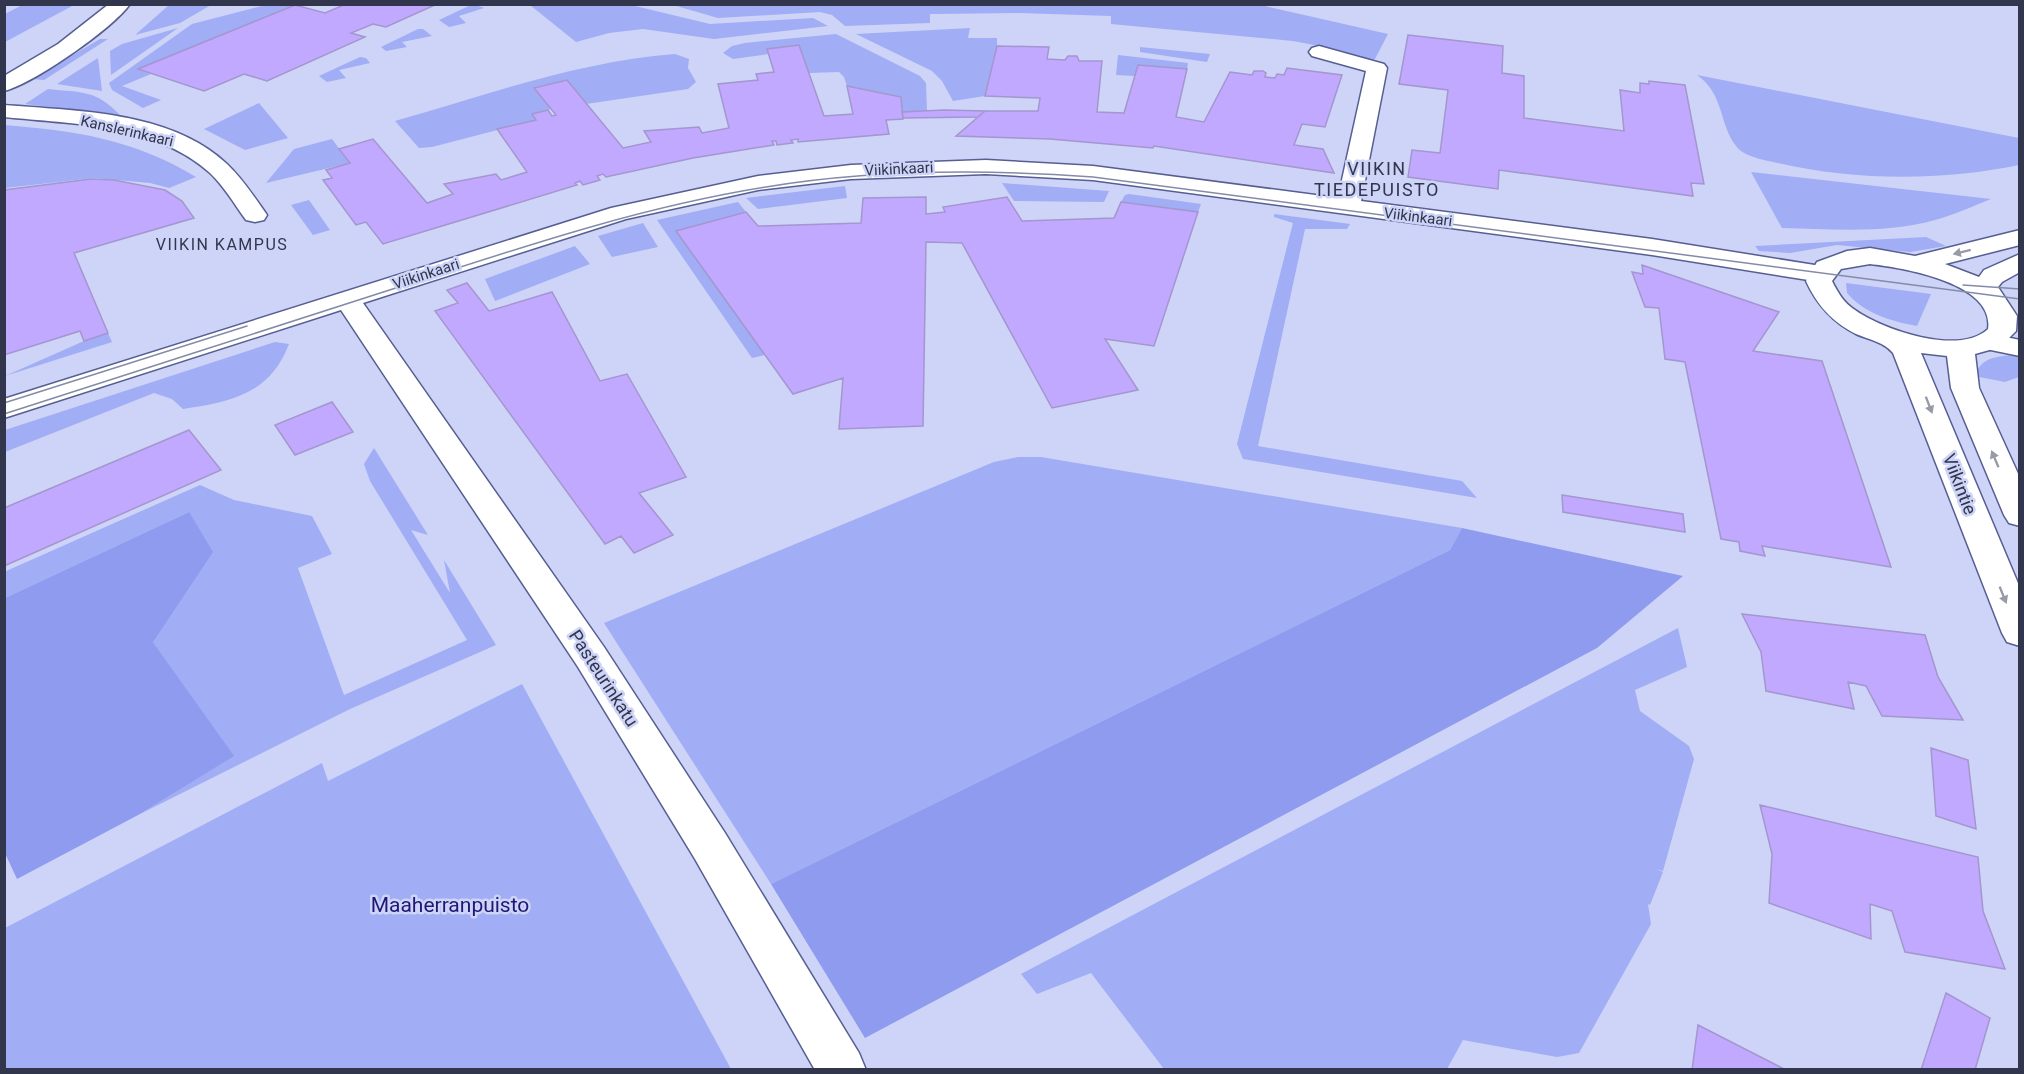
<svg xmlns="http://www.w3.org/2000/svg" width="2024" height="1074" font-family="Roboto,sans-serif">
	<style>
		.green { fill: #a1adf4 }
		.forest { fill: #8e9bee }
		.building { fill: #c0a9fe; stroke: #a496ce; stroke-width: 1.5 }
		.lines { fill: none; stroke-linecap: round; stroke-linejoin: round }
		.minor-casing { stroke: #565e92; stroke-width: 3 }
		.major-casing { stroke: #565e92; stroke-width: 3 }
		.minor { fill: #fff; fill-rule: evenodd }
		.major { fill: #fff; fill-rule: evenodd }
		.tram { stroke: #848ba8; stroke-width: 1.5 }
		.oneway { fill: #989aa6 }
		.labels { text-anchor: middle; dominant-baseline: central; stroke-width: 5; stroke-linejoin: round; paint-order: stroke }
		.far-street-label { font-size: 15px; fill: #31364d; stroke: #cdd4f8 }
		.far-neighbourhood-label { font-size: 16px; letter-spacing: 1.5px; fill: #31364d; stroke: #cdd4f8 }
		.far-quarter-label { font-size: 18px; letter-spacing: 1.5px; fill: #31364d; stroke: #cdd4f8 }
		.street-label { font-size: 18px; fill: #31364d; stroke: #cdd4f8 }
		.near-park-label { font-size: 21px; fill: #201776; stroke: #cdd4f8 }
	</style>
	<rect width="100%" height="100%" fill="#cdd4f8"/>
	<path class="green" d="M 24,4 L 74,4 L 74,5 L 5,42 L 5,14 Z
		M 473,4 L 484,8 L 459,16 L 466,23 L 449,27 L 439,20 Z
		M 1256,4 L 1388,34 L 1375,59 L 1369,61 L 1325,47 L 1293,41 L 1111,24 L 1111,16 L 1020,13 L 930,14 L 930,23 L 845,26 L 832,15 L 820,12 L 718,18 L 673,5 Z
		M 169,5 L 211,5 L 180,23 L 135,35 Z
		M 266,5 L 295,5 L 139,69 L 151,74 L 122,86 L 161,100 L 143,108 L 112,90 L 109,83 L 192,24 Z
		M 530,5 L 631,5 L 710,24 L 813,18 L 828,26 L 714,39 L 643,29 L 609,33 L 576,42 Z
		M 178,28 L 111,75 L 110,51 L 122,44 Z
		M 970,28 L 968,38 L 997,38 L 997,46 L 985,96 L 953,101 L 942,81 L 932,71 L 856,34 Z
		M 418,29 L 423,29 L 432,36 L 402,42 L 407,47 L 386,51 L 381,47 Z
		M 836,34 L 920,76 L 926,83 L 927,111 L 902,112 L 901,97 L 847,86 L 844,77 L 839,72 L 809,73 L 799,45 L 767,49 L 769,54 L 733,59 L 723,53 L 732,46 L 745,43 Z
		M 100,39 L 108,39 L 44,80 L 32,79 Z
		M 1140,47 L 1210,54 L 1207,62 L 1140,52 Z
		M 675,54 L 689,59 L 688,68 L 696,82 L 688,89 L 586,104 L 567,80 L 535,87 L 551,109 L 533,114 L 536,120 L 432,147 L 419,148 L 395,121 C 486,95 580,61 675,54 Z
		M 1118,55 L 1188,63 L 1187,69 L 1138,66 L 1135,76 L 1116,75 Z
		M 360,57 L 366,58 L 370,63 L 339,70 L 346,78 L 327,82 L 319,76 Z
		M 98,58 L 102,91 L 57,84 Z
		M 1697,75 L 2019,138 L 2019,165 C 1942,181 1855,181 1778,163 C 1765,160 1744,157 1736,146 C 1718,122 1725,95 1697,75 Z
		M 48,89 C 83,93 95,89 121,116 L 25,104 Z
		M 259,103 L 288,138 L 245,150 L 204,129 Z
		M 5,125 C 76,131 133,139 196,177 L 169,188 L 150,183 L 94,178 L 5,188 Z
		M 332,139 L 350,163 L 266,183 L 294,149 Z
		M 1751,172 L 1991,199 C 1973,206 1954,215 1935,220 C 1885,234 1832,229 1782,228 Z
		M 1002,183 L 1109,191 L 1104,202 L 1014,201 Z
		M 845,186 L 847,198 L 758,209 L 746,198 Z
		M 1129,194 L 1201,204 L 1198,212 L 1121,202 L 1125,195 Z
		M 309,200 L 330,230 L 313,235 L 291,205 Z
		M 738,202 L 746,212 L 676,231 L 765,355 L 752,358 L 657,220 Z
		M 1274,214 L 1350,224 L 1347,229 L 1305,229 L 1258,446 L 1462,481 L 1477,498 L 1243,459 L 1237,444 L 1293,223 L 1274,217 Z
		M 643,223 L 658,247 L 612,257 L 598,236 Z
		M 1926,237 L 1946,246 L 1910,252 L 1837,245 L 1790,253 L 1759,251 L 1755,246 Z
		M 575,246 L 590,264 L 495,301 L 485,279 Z
		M 1846,283 L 1931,294 L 1917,326 C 1891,321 1865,314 1847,293 Z
		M 108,333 L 112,342 L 5,376 L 84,341 Z
		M 275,342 L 289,344 C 270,394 231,402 183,409 L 172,399 L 154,393 L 5,452 L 5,430 Z
		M 2012,355 L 2019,355 L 2019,377 L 2005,382 L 1974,376 C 1982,358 1993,357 2012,355 Z
		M 374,448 L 428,535 L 411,530 L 450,593 L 444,560 L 496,645 L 350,709 L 140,814 L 233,756 L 153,642 L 189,512 L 5,598 L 4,572 L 200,485 L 234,500 L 312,516 L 332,554 L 298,568 L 344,695 L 467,640 L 370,481 L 364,464 Z
		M 1018,457 L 1041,457 L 1462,528 L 1450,550 L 771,884 L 604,623 L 994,462 Z
		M 1678,628 L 1687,667 L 1635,690 L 1640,711 L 1689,746 L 1694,759 L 1663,871 L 1656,869 L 1663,872 L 1650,905 L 1648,904 L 1651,924 L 1579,1053 L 1557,1057 L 1463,1040 L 1447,1069 L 1164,1069 L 1091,973 L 1037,994 L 1021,974 Z
		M 522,684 L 731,1069 L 5,1069 L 5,928 L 322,763 L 328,781 Z"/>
	<path class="forest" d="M 189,512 L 213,552 L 153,642 L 234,756 L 140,814 L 17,879 L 4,851 L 5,598 Z
		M 1462,528 L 1683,576 L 1597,648 L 865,1038 L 771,884 L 1450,550 Z"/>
	<path class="building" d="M 346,4 L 437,4 L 386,27 L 373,24 L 351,33 L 365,37 L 267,81 L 244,74 L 204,91 L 138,69 L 295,5 L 325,13 Z
		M 1408,35 L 1503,46 L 1502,73 L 1524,76 L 1524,118 L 1624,131 L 1620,90 L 1640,93 L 1640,83 L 1649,84 L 1649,81 L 1685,85 L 1704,184 L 1691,183 L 1693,196 L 1499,170 L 1498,189 L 1408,177 L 1412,150 L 1440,153 L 1448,90 L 1399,84 Z
		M 799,45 L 824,116 L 853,114 L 847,86 L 901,97 L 903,119 L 886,120 L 889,134 L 798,142 L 798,139 L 791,140 L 793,143 L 777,145 L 776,141 L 772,141 L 774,145 L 693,158 L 606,177 L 603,174 L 597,176 L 600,180 L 583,185 L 580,181 L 575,183 L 577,185 L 383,244 L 366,222 L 356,225 L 323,180 L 332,178 L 326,170 L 350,163 L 339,149 L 373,139 L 427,203 L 453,194 L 444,184 L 496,174 L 501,180 L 527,172 L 497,129 L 536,120 L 532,114 L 548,110 L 552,116 L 556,115 L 534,88 L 567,80 L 623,148 L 651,142 L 644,131 L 699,127 L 702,133 L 729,128 L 718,84 L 758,80 L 756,74 L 774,72 L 767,49 Z
		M 997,46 L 1049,47 L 1047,59 L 1065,60 L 1068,56 L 1077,56 L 1079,61 L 1102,61 L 1097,112 L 1124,113 L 1138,65 L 1187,69 L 1176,117 L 1204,122 L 1230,72 L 1252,75 L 1254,71 L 1263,71 L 1266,73 L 1265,77 L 1275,78 L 1277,74 L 1284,75 L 1287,68 L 1342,75 L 1325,127 L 1302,124 L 1294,145 L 1323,149 L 1334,173 L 1154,146 L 1153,148 L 1050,139 L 956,136 L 985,111 L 1038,111 L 1040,98 L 985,96 Z
		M 944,110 L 985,111 L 978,117 L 903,118 L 902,112 Z
		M 91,179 L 114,180 L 165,190 L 182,201 L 194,218 L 74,253 L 108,333 L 84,341 L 80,331 L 4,355 L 4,190 Z
		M 926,197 L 926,214 L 945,212 L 943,207 L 1007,197 L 1022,221 L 1114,218 L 1121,202 L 1198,212 L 1154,346 L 1105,339 L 1138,390 L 1052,408 L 962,243 L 926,242 L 923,426 L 839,429 L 843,378 L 793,394 L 676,231 L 746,212 L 758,226 L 861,223 L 863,198 Z
		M 1642,265 L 1779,312 L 1753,351 L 1822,361 L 1891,567 L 1762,546 L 1765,556 L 1740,551 L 1739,542 L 1721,539 L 1685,362 L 1665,359 L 1659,308 L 1645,307 L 1632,272 L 1643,274 Z
		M 467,283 L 489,311 L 552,292 L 600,381 L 627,374 L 686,477 L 639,493 L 673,535 L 634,553 L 621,536 L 605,544 L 435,311 L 458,303 L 447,290 Z
		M 332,402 L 353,432 L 295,455 L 275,425 Z
		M 189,430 L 221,470 L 4,566 L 4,508 Z
		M 1562,495 L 1683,514 L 1685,532 L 1563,512 Z
		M 1742,614 L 1925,635 L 1938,677 L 1963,720 L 1882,716 L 1866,686 L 1848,682 L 1854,709 L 1766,691 L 1761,652 Z
		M 1931,748 L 1968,760 L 1976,829 L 1936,816 Z
		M 1760,805 L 1978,857 L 1983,911 L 2005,969 L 1905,952 L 1892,911 L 1870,904 L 1871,939 L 1769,903 L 1772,854 Z
		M 1946,993 L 1990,1018 L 1975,1070 L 1921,1070 Z
		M 1698,1025 L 1786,1070 L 1692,1070 Z"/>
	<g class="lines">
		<defs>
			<path id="minor" d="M 109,4 L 130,4 C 112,29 33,84 4,91 L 4,76 L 58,44 Z
				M 1319,46 L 1384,64 L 1387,68 L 1361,201 L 1652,239 L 1821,266 L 1830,269 L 1834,274 L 1830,279 L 1821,282 L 1652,255 L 1093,180 L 986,174 L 851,179 L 758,190 L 626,219 L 363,303 L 604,647 L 725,833 L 859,1053 L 866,1070 L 815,1070 L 695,859 L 578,667 L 341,310 L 4,418 L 4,399 L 611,208 L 758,176 L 851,165 L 986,160 L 1093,166 L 1338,198 L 1366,71 L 1312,56 L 1309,52 L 1312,48 Z
				M 4,105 C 77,111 171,111 227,164 C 243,179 255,198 267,215 L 264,220 L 255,222 L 246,220 C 235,205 224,186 210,173 C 156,124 73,124 4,117 Z
				M 1991,334 L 2020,340 L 2020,356 L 1981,348 L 1977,342 L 1981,336 Z"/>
			<path id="major" d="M 2020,230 L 2020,245 L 1945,264 L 1979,277 L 1984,270 L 2020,254 L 2020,272 L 2002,282 L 1998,287 L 2017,316 L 2016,331 L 2000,347 L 1975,354 L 1979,388 L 2020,478 L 2020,526 L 2009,523 L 2004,515 L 1951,388 L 1947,356 L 1921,353 L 2020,588 L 2020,646 L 2007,642 L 2002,633 L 1893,353 C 1884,342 1870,340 1856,334 C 1832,322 1817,305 1806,281 L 1817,262 L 1847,251 L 1870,248 L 1915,256 ZM 1870,264 C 1904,268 1995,283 1988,329 C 1959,356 1883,330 1855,310 C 1844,303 1838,293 1832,281 L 1841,269 Z"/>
		</defs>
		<use href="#minor" class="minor-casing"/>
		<use href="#major" class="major-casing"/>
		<use href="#minor" class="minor"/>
		<use href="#major" class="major"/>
		<path class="tram" d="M 1963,285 L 2020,289
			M 4,403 L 247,326
			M 4,414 C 137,371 269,329 402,286 C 522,247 641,207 766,187 C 875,169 984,169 1093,177 L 2020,299"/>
	</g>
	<defs><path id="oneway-solid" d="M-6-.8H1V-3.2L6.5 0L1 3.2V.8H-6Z" transform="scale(1.5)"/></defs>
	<g class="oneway">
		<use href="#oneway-solid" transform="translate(1962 252) rotate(166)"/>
		<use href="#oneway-solid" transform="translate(1929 405) rotate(69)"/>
		<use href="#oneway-solid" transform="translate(1995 459) rotate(-113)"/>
		<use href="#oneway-solid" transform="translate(2003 595) rotate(68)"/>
	</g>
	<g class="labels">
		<g class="far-street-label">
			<text transform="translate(127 131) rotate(13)">Kanslerinkaari</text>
			<text transform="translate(899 169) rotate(-3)">Viikinkaari</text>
			<text transform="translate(1418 217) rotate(7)">Viikinkaari</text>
			<text transform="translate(426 274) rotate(-18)">Viikinkaari</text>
		</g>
		<g class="far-neighbourhood-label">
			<text x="222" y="244">VIIKIN KAMPUS</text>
		</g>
		<g class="far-quarter-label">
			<text x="1377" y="168">VIIKIN<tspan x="1377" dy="21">TIEDEPUISTO</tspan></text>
		</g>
		<g class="street-label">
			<text transform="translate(1960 484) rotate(69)">Viikintie</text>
			<text transform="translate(604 678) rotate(57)">Pasteurinkatu</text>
		</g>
		<g class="near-park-label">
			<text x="450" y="905">Maaherranpuisto</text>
		</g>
	</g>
	<rect width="2024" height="1074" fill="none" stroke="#31364d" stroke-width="12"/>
</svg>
